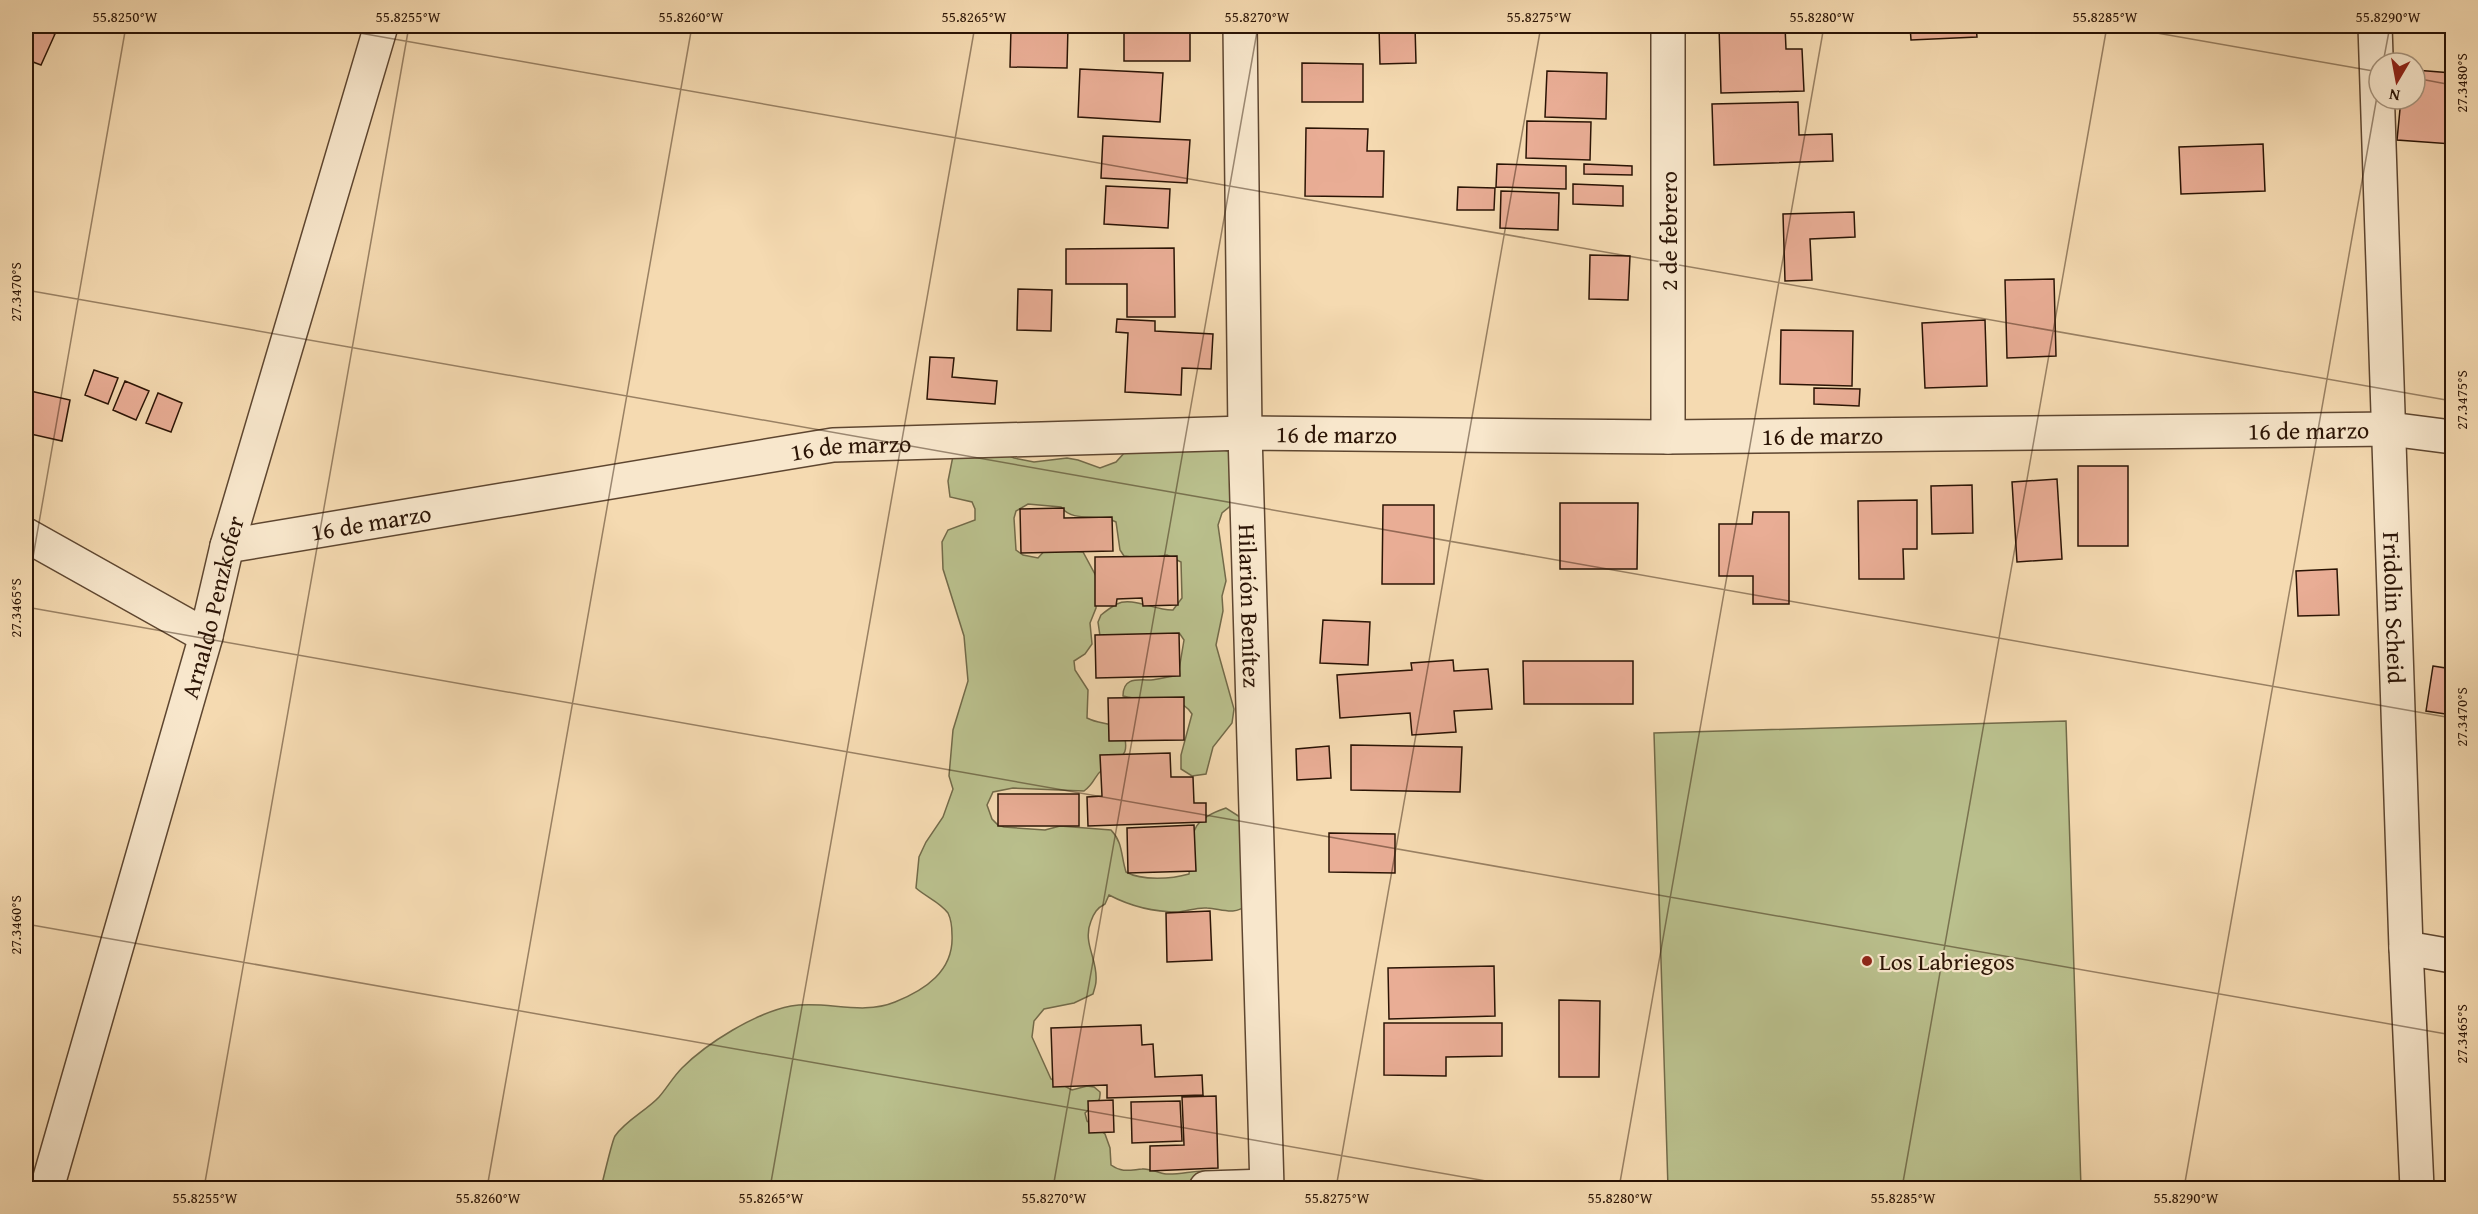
<svg xmlns="http://www.w3.org/2000/svg" width="2478" height="1214" font-family="'Gentium Book Plus',serif">
	<style>
		.green { fill: #bac08d; stroke: #726a49; stroke-width: 1.5 }
		.building { fill: #e9ad95; stroke: #2b1405; stroke-width: 1.5 }
		.lines { fill: none; stroke-linecap: round; stroke-linejoin: round }
		.minor-casing { stroke: #5e4630; stroke-width: 36 }
		.minor { stroke: #f8e7cc; stroke-width: 33 }
		.ticks { fill: none; stroke: #2b1405; stroke-width: 1.5; stroke-opacity: 0.45 }
		.poi-dot { fill: #8f2418; stroke: #f8e7cc; stroke-width: 2 }
		.labels { text-anchor: middle; dominant-baseline: central; stroke-width: 4.5; stroke-linejoin: round; paint-order: stroke }
		.street-label { font-size: 24px; fill: #2b1405; stroke: #f8e7cc }
		.poi-label { font-size: 24px; fill: #2b1405; stroke: #f8e7cc; text-anchor: start }
		.neatline { fill: none; stroke: #2b1405; stroke-width: 2 }
		.ticks-label { font-size: 15px; text-anchor: middle; fill: #2b1405 }
	</style>
	<rect width="100%" height="100%" fill="#f5dab1"/>
	<filter id="stains"><feTurbulence type="fractalNoise" baseFrequency=".00333" numOctaves="4"/><feColorMatrix values="0 0 0 0 .2 0 0 0 0 .09 0 0 0 0 .02 0 0 0 .5 -.17"/></filter>
	<radialGradient id="worn" r=".72"><stop offset=".6" stop-color="#630" stop-opacity="0"/><stop offset="1" stop-color="#630" stop-opacity=".3"/></radialGradient>
	<path class="green" d="M 1220,449 L 1231,452 L 1234,503 L 1222,513 L 1218,525 L 1226,581 L 1222,596 L 1223,611 L 1216,645 L 1234,709 L 1232,723 L 1213,747 L 1206,774 L 1192,776 L 1181,769 L 1181,755 L 1192,714 C 1179,692 1144,703 1123,696 C 1123,677 1137,680 1151,680 C 1159,679 1167,677 1175,676 L 1179,670 L 1184,640 L 1180,634 L 1100,636 L 1098,622 L 1101,615 C 1106,611 1111,607 1117,604 C 1131,596 1156,611 1173,610 L 1182,598 L 1181,562 L 1167,555 L 1146,559 L 1124,556 L 1120,550 L 1116,522 C 1099,512 1074,524 1061,507 L 1028,504 L 1016,511 L 1014,518 L 1016,550 L 1023,555 L 1038,558 L 1047,548 L 1083,552 L 1097,578 L 1096,608 L 1090,623 L 1092,644 L 1085,654 L 1074,661 L 1075,670 L 1088,690 L 1087,718 C 1101,725 1107,721 1123,730 C 1131,759 1121,755 1102,770 C 1094,776 1095,783 1084,791 L 1013,788 L 993,792 L 987,805 L 992,819 L 998,825 L 1004,827 L 1045,830 L 1060,826 L 1111,830 C 1123,842 1121,857 1126,872 C 1142,881 1172,879 1189,874 C 1194,837 1184,822 1226,808 L 1240,817 L 1247,905 C 1234,916 1222,909 1207,908 C 1197,907 1188,911 1178,912 C 1154,912 1130,906 1109,895 L 1105,904 C 1097,908 1094,913 1091,921 C 1082,943 1098,959 1096,981 C 1096,985 1094,990 1093,994 L 1074,1003 L 1044,1009 L 1034,1021 L 1032,1037 L 1051,1079 L 1072,1090 L 1087,1086 L 1094,1087 L 1100,1092 C 1101,1105 1093,1105 1085,1113 L 1087,1121 L 1105,1134 L 1110,1148 L 1111,1165 C 1122,1173 1130,1170 1142,1169 C 1150,1168 1158,1173 1166,1174 C 1184,1175 1198,1168 1218,1172 L 1214,1188 L 601,1188 C 603,1180 612,1141 615,1136 C 626,1120 646,1111 659,1097 C 667,1088 673,1077 682,1068 C 707,1043 755,1013 791,1006 C 826,1000 861,1016 895,1002 C 925,990 954,971 952,935 C 952,928 951,919 948,913 C 940,902 926,897 916,888 L 919,857 L 926,842 L 943,817 L 953,789 L 949,776 L 953,730 L 968,681 L 964,636 L 943,569 L 942,542 L 948,530 L 975,520 L 975,509 L 972,502 L 950,497 L 948,481 L 953,456 L 1005,454 L 1014,458 L 1034,462 L 1067,458 L 1078,460 L 1100,468 L 1116,462 L 1126,451 Z
		M 2066,721 L 2081,1188 L 1668,1188 L 1654,733 Z"/>
	<path class="building" d="M 26,26 L 35,26 L 55,34 L 41,65 L 33,62 L 26,78 Z
		M 1021,26 L 1068,26 L 1067,68 L 1010,67 L 1011,28 L 1021,29 Z
		M 1124,26 L 1190,26 L 1190,61 L 1124,61 Z
		M 1379,26 L 1415,26 L 1416,63 L 1380,64 Z
		M 1719,26 L 1785,26 L 1786,49 L 1802,49 L 1804,91 L 1721,93 Z
		M 1910,26 L 1976,26 L 1977,37 L 1911,40 Z
		M 1302,63 L 1363,64 L 1363,102 L 1302,102 Z
		M 1080,69 L 1163,73 L 1160,122 L 1078,117 Z
		M 2415,70 L 2452,73 L 2452,144 L 2397,140 L 2401,99 L 2415,99 Z
		M 1547,71 L 1607,73 L 1606,119 L 1545,117 Z
		M 1798,102 L 1799,135 L 1832,134 L 1833,161 L 1714,165 L 1712,104 Z
		M 1527,121 L 1591,122 L 1590,160 L 1526,158 Z
		M 1306,128 L 1368,129 L 1367,151 L 1384,151 L 1383,197 L 1305,196 Z
		M 1103,136 L 1190,140 L 1187,183 L 1101,178 Z
		M 2263,144 L 2265,191 L 2181,194 L 2179,147 Z
		M 1497,164 L 1566,166 L 1566,189 L 1496,187 Z
		M 1584,164 L 1632,166 L 1632,175 L 1584,174 Z
		M 1573,184 L 1623,186 L 1623,206 L 1573,204 Z
		M 1106,186 L 1170,189 L 1168,228 L 1104,224 Z
		M 1458,187 L 1495,188 L 1494,210 L 1457,210 Z
		M 1501,191 L 1559,193 L 1558,230 L 1500,228 Z
		M 1854,212 L 1855,237 L 1810,239 L 1812,280 L 1785,281 L 1783,214 Z
		M 2450,234 L 2452,234 L 2452,291 L 2449,291 Z
		M 1174,248 L 1175,317 L 1127,317 L 1127,284 L 1066,284 L 1066,249 Z
		M 1590,255 L 1630,256 L 1628,300 L 1589,299 Z
		M 2054,279 L 2056,356 L 2007,358 L 2005,280 Z
		M 1018,289 L 1052,290 L 1051,331 L 1017,330 Z
		M 1117,319 L 1155,321 L 1155,331 L 1213,334 L 1211,369 L 1182,368 L 1181,395 L 1125,392 L 1128,333 L 1116,332 Z
		M 1985,320 L 1987,386 L 1925,388 L 1922,323 Z
		M 1781,330 L 1853,331 L 1852,386 L 1780,384 Z
		M 930,357 L 954,358 L 952,377 L 997,381 L 995,404 L 927,399 Z
		M 94,370 L 118,378 L 108,404 L 85,395 Z
		M 125,381 L 149,391 L 136,420 L 113,410 Z
		M 1814,388 L 1860,389 L 1859,406 L 1814,404 Z
		M 26,390 L 70,400 L 62,441 L 26,433 Z
		M 158,393 L 182,403 L 171,432 L 146,423 Z
		M 2078,466 L 2128,466 L 2128,546 L 2078,546 Z
		M 2057,479 L 2062,559 L 2017,562 L 2012,482 Z
		M 1972,485 L 1973,533 L 1932,534 L 1931,486 Z
		M 1917,500 L 1917,549 L 1903,549 L 1904,579 L 1859,579 L 1858,501 Z
		M 1560,503 L 1638,503 L 1637,569 L 1560,569 Z
		M 1383,505 L 1434,505 L 1434,584 L 1382,584 Z
		M 1064,508 L 1064,518 L 1112,517 L 1113,551 L 1021,553 L 1020,509 Z
		M 1753,512 L 1789,512 L 1789,604 L 1753,604 L 1753,576 L 1719,576 L 1719,524 L 1752,524 Z
		M 1177,556 L 1178,605 L 1143,606 L 1142,598 L 1117,599 L 1116,606 L 1095,606 L 1095,557 Z
		M 2337,569 L 2339,615 L 2298,616 L 2296,571 Z
		M 1323,620 L 1370,622 L 1368,665 L 1320,663 Z
		M 1179,633 L 1180,676 L 1096,678 L 1095,635 Z
		M 1453,660 L 1454,671 L 1488,669 L 1492,709 L 1454,711 L 1456,732 L 1412,735 L 1410,713 L 1340,718 L 1337,675 L 1412,670 L 1411,663 Z
		M 1523,661 L 1633,661 L 1633,704 L 1524,704 Z
		M 2433,666 L 2452,669 L 2452,715 L 2426,711 Z
		M 1184,697 L 1184,740 L 1109,741 L 1108,698 Z
		M 1351,745 L 1462,747 L 1460,792 L 1351,790 Z
		M 1329,746 L 1331,778 L 1297,780 L 1296,749 Z
		M 1170,753 L 1171,777 L 1193,777 L 1194,803 L 1206,803 L 1206,822 L 1088,826 L 1087,797 L 1102,796 L 1100,755 Z
		M 998,794 L 1079,794 L 1079,826 L 998,826 Z
		M 1194,825 L 1196,871 L 1128,873 L 1127,828 Z
		M 1329,833 L 1395,834 L 1395,873 L 1329,872 Z
		M 1210,911 L 1212,960 L 1167,962 L 1166,913 Z
		M 1494,966 L 1495,1016 L 1389,1019 L 1388,968 Z
		M 1559,1000 L 1600,1001 L 1599,1077 L 1559,1077 Z
		M 1384,1023 L 1502,1023 L 1502,1056 L 1446,1057 L 1446,1076 L 1384,1075 Z
		M 1141,1025 L 1142,1045 L 1153,1044 L 1155,1077 L 1202,1075 L 1203,1095 L 1107,1098 L 1107,1085 L 1053,1087 L 1051,1028 Z
		M 1216,1096 L 1218,1168 L 1150,1171 L 1150,1146 L 1184,1145 L 1182,1097 Z
		M 1113,1100 L 1114,1132 L 1089,1133 L 1088,1101 Z
		M 1180,1101 L 1182,1141 L 1132,1143 L 1131,1102 Z"/>
	<g class="lines">
		<defs>
			<g id="minor">
				<path id="s1" d="M 1240,26 L 1245,433 L 1267,1188"/>
				<path d="M 1668,26 L 1668,437"/>
				<path id="s2" d="M 2375,26 L 2406,948 L 2417,1188"/>
				<path d="M 26,535 L 206,636"/>
				<path id="s3" d="M 227,546 L 833,445 L 1245,433 L 1668,437 L 2390,429 L 2452,437"/>
				<path d="M 2406,948 L 2452,956"/>
				<path id="s4" d="M 47,1188 L 206,636 L 227,546 L 381,26"/>
				<path d="M 1206,1188 L 1267,1186"/>
			</g>
		</defs>
		<use href="#minor" class="minor-casing"/>
		<use href="#minor" class="minor"/>
	</g>
	<path class="ticks" d="M 320,26 L 2452,401M 2117,26 L 2379,72M 2383,63 L 2390,26M 2415,78 L 2452,85M 26,290 L 2452,718M 26,597 L 126,26M 26,607 L 2452,1035M 26,924 L 1526,1188M 204,1188 L 409,26M 487,1188 L 692,26M 770,1188 L 975,26M 1053,1188 L 1258,26M 1336,1188 L 1541,26M 1619,1188 L 1824,26M 1902,1188 L 2107,26M 2184,1188 L 2379,85"/>
	<circle class="poi-dot" cx="1867" cy="961" r="6"/>
	<g class="labels">
		<g class="street-label">
			<text transform="translate(1668 231) rotate(-90)">2 de febrero</text>
			<text stroke="none"><textPath href="#s3" startOffset="2090">16 de marzo</textPath></text>
			<text stroke="none"><textPath href="#s3" startOffset="1118">16 de marzo</textPath></text>
			<text stroke="none"><textPath href="#s3" startOffset="1604">16 de marzo</textPath></text>
			<text stroke="none"><textPath href="#s3" startOffset="632">16 de marzo</textPath></text>
			<text stroke="none"><textPath href="#s3" startOffset="146">16 de marzo</textPath></text>
			<text stroke="none"><textPath href="#s4" startOffset="604">Arnaldo Penzkofer</textPath></text>
			<text stroke="none"><textPath href="#s1" startOffset="580">Hilarión Benítez</textPath></text>
			<text stroke="none"><textPath href="#s2" startOffset="582">Fridolin Scheid</textPath></text>
		</g>
		<g class="poi-label">
			<text x="1879" y="961">Los Labriegos</text>
		</g>
	</g>
	<rect width="2478" height="1214" fill="none" stroke="#f5dab1" stroke-width="66"/>
	<g transform="translate(2397 81) rotate(190)"><circle r="28" fill="#f8e7cc" stroke="#a6937c" stroke-width="1.5"/>
	<path d="M0-4.5L10 22L0 15L-10 22Z" fill="#8f2418"/>
	<text y="-9" font-size="16" font-weight="bold" text-anchor="middle" fill="#2b1405">N</text>
	</g>
	<rect x="33" y="33" width="2412" height="1148" class="neatline"/>
	<g class="ticks-label">
		<text x="125" y="22">55.8250°W</text>
		<text x="408" y="22">55.8255°W</text>
		<text x="691" y="22">55.8260°W</text>
		<text x="974" y="22">55.8265°W</text>
		<text x="1257" y="22">55.8270°W</text>
		<text x="1539" y="22">55.8275°W</text>
		<text x="1822" y="22">55.8280°W</text>
		<text x="2105" y="22">55.8285°W</text>
		<text x="2388" y="22">55.8290°W</text>
		<text transform="translate(2462 83) rotate(-90)" y="5">27.3480°S</text>
		<text transform="translate(16 292) rotate(-90)" y="5">27.3470°S</text>
		<text transform="translate(2462 400) rotate(-90)" y="5">27.3475°S</text>
		<text transform="translate(16 608) rotate(-90)" y="5">27.3465°S</text>
		<text transform="translate(2462 717) rotate(-90)" y="5">27.3470°S</text>
		<text transform="translate(16 925) rotate(-90)" y="5">27.3460°S</text>
		<text transform="translate(2462 1034) rotate(-90)" y="5">27.3465°S</text>
		<text x="205" y="1203">55.8255°W</text>
		<text x="488" y="1203">55.8260°W</text>
		<text x="771" y="1203">55.8265°W</text>
		<text x="1054" y="1203">55.8270°W</text>
		<text x="1337" y="1203">55.8275°W</text>
		<text x="1620" y="1203">55.8280°W</text>
		<text x="1903" y="1203">55.8285°W</text>
		<text x="2186" y="1203">55.8290°W</text>
	</g>
	<rect width="100%" height="100%" filter="url(#stains)"/>
	<rect width="100%" height="100%" fill="url(#worn)"/>
</svg>
